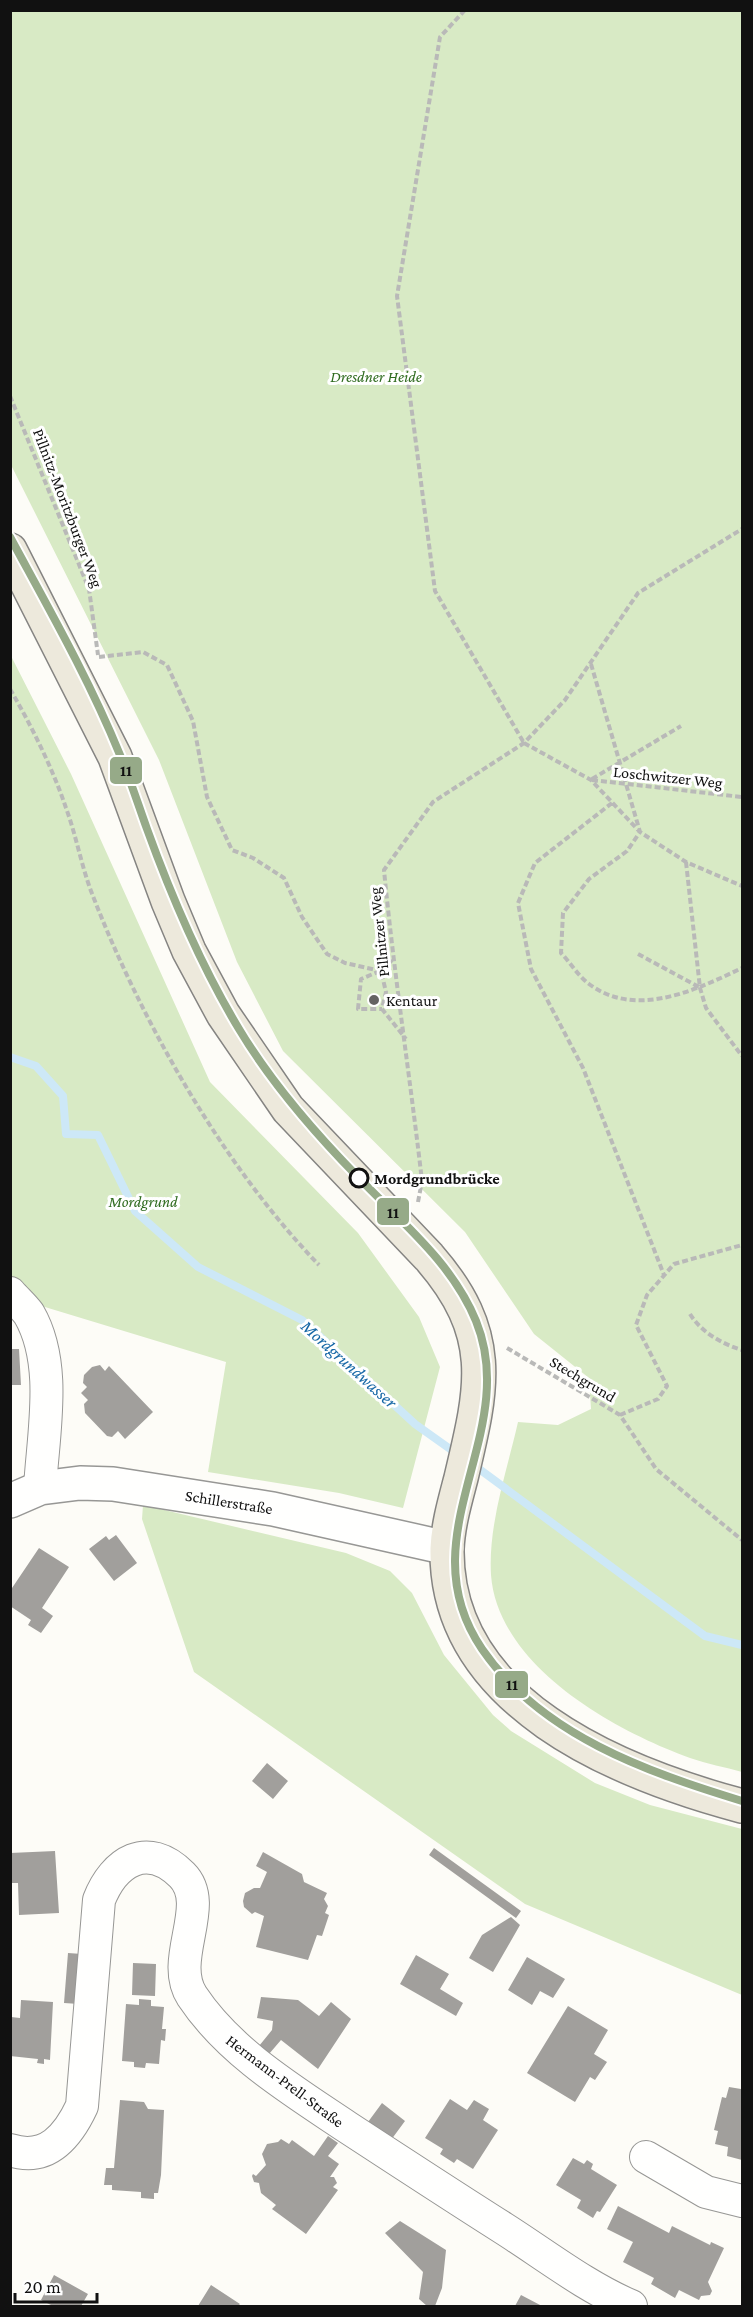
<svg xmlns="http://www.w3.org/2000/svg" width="753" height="2317" font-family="'Crimson Pro',serif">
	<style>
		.forest { fill: #d8eac5 }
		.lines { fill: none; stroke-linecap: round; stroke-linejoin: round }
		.stream { stroke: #cde8f7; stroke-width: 8 }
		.building { fill: #a19f9c }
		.minor-casing { stroke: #979795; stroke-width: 34 }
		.tertiary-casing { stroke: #979795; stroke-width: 36 }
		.primary-casing { stroke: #858482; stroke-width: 36 }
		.path { stroke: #b9b9b8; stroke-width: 4; stroke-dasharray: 6 3; stroke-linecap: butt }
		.minor { stroke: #fffffe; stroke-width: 32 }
		.tertiary { stroke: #fffffe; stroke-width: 33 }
		.primary { stroke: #ede9dc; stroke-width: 33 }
		.tram-1-casing { stroke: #fff; stroke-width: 12 }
		.tram-1 { stroke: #96aa88; stroke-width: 8 }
		.poi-dot { fill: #646362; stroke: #fff; stroke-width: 2 }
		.stop-dot { fill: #fff; stroke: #111; stroke-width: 3 }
		.labels { text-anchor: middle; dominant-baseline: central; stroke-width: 6; stroke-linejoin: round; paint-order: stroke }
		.park-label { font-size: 16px; font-style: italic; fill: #2f6b1f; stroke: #fff }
		.street-label { font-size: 16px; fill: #111; stroke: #fff }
		.poi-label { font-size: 16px; fill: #111; stroke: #fff; text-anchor: start }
		.stop-label { font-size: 16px; font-weight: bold; fill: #111; stroke: #fff; text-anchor: start }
		.water-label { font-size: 18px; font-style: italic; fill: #1768a6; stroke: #fff }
		.line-badge { stroke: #fff; stroke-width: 2 }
		.pale-badge-label { font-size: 16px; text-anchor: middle; font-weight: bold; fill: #111 }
	</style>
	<rect width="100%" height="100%" fill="#fdfcf7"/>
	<path class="forest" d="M 11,10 L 742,11 L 742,1772 C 725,1767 707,1764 690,1758 C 613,1730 498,1666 491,1575 C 488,1524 507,1471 518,1422 L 558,1425 L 591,1409 L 589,1378 L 534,1334 L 465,1232 L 283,1051 L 237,962 L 159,760 L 11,465 Z
		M 10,654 L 71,774 L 210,1082 L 358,1233 L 419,1317 L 440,1367 L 403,1508 L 339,1493 L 208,1472 L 226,1362 L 35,1304 L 11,1276 Z
		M 143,1505 L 346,1553 L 390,1571 L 412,1593 L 444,1655 L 493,1715 L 511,1731 L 595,1783 L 650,1805 L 742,1829 L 742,1995 L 525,1904 L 194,1672 L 142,1519 Z"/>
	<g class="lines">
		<path class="stream" d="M 10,1057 L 36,1066 L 63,1096 L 66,1134 L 98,1135 L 135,1211 L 198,1267 L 302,1320 L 415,1424 L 460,1456
			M 471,1463 L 705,1636 L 742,1645"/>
	</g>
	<path class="building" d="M 10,1349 L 19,1349 L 21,1385 L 10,1385 Z
		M 100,1365 L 105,1371 L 109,1366 L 153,1412 L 125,1439 L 118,1431 L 112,1437 L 107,1436 L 85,1413 L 84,1404 L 88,1400 L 81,1393 L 87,1387 L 83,1383 L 84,1375 L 92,1367 Z
		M 116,1535 L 137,1563 L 114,1581 L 89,1549 L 106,1536 L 109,1540 Z
		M 39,1548 L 69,1567 L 42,1608 L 53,1616 L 41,1633 L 28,1625 L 31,1620 L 10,1606 L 10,1591 Z
		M 267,1763 L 288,1781 L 273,1799 L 252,1781 Z
		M 434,1848 L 521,1911 L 516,1918 L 429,1855 Z
		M 55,1851 L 59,1913 L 19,1915 L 18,1883 L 10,1883 L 10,1853 Z
		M 263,1852 L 302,1874 L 304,1882 L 327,1893 L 324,1899 L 328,1906 L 325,1913 L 329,1915 L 322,1936 L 317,1935 L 308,1960 L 256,1947 L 264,1916 L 255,1912 L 252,1914 L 244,1907 L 243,1901 L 245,1893 L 254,1888 L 260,1888 L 267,1872 L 256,1866 Z
		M 511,1917 L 520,1925 L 493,1972 L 469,1958 L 482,1935 Z
		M 68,1953 L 82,1954 L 79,2004 L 64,2003 Z
		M 416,1955 L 449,1974 L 440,1989 L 463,2003 L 456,2016 L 400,1984 Z
		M 527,1957 L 565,1979 L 553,1998 L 540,1991 L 532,2005 L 508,1990 Z
		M 133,1963 L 156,1964 L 155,1996 L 132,1995 Z
		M 261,1997 L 298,2000 L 319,2016 L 331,2002 L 351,2019 L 318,2069 L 281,2040 L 269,2054 L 259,2046 L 272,2030 L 273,2021 L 257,2018 Z
		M 139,1999 L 151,2000 L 151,2006 L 164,2007 L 162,2029 L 166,2029 L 165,2041 L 161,2040 L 159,2064 L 146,2063 L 145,2068 L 134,2067 L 134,2062 L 122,2061 L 126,2004 L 139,2005 Z
		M 21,2000 L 53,2002 L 50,2060 L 44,2059 L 44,2064 L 37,2063 L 38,2059 L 10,2056 L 11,2017 L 20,2018 Z
		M 568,2006 L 608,2030 L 594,2054 L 607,2062 L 595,2080 L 590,2077 L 575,2102 L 527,2073 Z
		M 742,2085 L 742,2160 L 727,2156 L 728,2147 L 715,2144 L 718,2131 L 714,2130 L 722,2097 L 726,2098 L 729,2087 L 741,2089 Z
		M 450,2099 L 467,2110 L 474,2100 L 489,2109 L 483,2120 L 498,2130 L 473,2169 L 457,2159 L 454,2163 L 440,2154 L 443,2149 L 425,2138 Z
		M 120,2100 L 144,2102 L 148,2109 L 164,2110 L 161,2175 L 158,2193 L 154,2193 L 154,2199 L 141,2198 L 141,2192 L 112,2190 L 112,2185 L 104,2185 L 106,2168 L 114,2168 Z
		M 382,2103 L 405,2121 L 391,2140 L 368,2122 Z
		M 328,2136 L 338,2143 L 328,2156 L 339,2164 L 330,2177 L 334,2177 L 337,2183 L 333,2187 L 338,2190 L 306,2234 L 272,2209 L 276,2205 L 261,2193 L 259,2183 L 254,2182 L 252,2176 L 253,2174 L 256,2176 L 266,2165 L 262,2154 L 267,2144 L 278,2142 L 281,2139 L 289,2144 L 292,2140 L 314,2156 Z
		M 573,2158 L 584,2164 L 587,2160 L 593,2164 L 591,2169 L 617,2185 L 600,2212 L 597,2211 L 593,2218 L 577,2208 L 581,2200 L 556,2185 Z
		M 618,2206 L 669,2233 L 672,2226 L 710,2245 L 711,2242 L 724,2248 L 708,2282 L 712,2291 L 710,2295 L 701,2296 L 699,2300 L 679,2290 L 675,2298 L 651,2284 L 654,2278 L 623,2262 L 633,2242 L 607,2229 Z
		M 400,2221 L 446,2250 L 442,2288 L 435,2306 L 427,2306 L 419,2299 L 423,2272 L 385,2233 Z
		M 54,2275 L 88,2294 L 81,2306 L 53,2306 L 41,2300 Z
		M 211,2285 L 240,2304 L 238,2306 L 198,2306 Z
		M 521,2295 L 542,2306 L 515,2306 Z"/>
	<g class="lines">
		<defs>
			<path id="minor" d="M 10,1293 C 16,1300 24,1307 29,1314 C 58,1364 43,1433 40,1488
				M 10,2150 C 47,2162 68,2136 82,2106 L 99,1900 C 114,1862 147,1840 182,1875 C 212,1905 168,1959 192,1996 C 229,2052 292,2090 347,2127 C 399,2161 451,2195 503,2228 C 544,2254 586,2287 631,2306
				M 646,2157 L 706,2192 L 742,2201"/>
			<path id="tertiary" d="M 10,1501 L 40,1488 L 80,1483 L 113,1484 L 273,1509 L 447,1548"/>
			<path id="primary" d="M 10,550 L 115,757 L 168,901 L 189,951 L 223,1014 L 288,1109 L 429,1257 C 496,1334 483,1386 461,1478 C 455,1501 448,1525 447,1549 C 445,1703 618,1773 742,1806"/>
		</defs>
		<use href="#minor" class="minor-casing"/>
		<use href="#tertiary" class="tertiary-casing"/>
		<use href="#primary" class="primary-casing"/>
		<path class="path" d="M 465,10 L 440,37 L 397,296 L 435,591 L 524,743
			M 10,396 L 89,589 L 98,655
			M 99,657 L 143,652 L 167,665 L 193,721 L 207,797 L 232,850 L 253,858 L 284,878 L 302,917 L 327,954 L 345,963 L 381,971
			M 591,664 L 640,832 L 627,851 L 589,879 L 563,913 L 561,953 C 570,962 578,976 589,984 C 636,1019 696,990 742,968
			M 10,689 C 31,725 53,769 66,808 C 76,835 81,864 91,891 C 140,1019 223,1166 319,1265
			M 524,743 L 591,780 L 640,832 L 686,862 L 742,886
			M 592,779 L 681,726
			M 592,780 L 742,797
			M 612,803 L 535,863 L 518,903 L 531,969 L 583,1068 L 664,1275
			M 686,862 L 700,988 L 706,1008 L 742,1056
			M 638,954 L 699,987
			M 392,960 L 381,971 L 386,992 L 382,1009 L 406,1039
			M 380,971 L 361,979 L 358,1009 L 382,1009
			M 418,1202 L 422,1181 C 410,1077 394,974 384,870 L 433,802 L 524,743 L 565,700 L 638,593 L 742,529
			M 690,1314 C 701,1332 722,1344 742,1350
			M 507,1348 L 620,1415 L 656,1469 L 742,1540
			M 620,1415 L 658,1399 L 667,1386 L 636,1325 L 647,1295 L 674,1264 L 742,1245"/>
		<use href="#minor" class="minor"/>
		<use href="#tertiary" class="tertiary"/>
		<use href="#primary" class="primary"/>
		<defs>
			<path id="tram-1" d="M 10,537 C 49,609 89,679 120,755 C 130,779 138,804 147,829 C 172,898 201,966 239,1029 C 272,1084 313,1131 357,1176 C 400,1221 452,1262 476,1321 C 522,1434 405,1536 482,1649 C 541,1735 647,1772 742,1801"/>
		</defs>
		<use href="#tram-1" class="tram-1-casing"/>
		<use href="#tram-1" class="tram-1"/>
	</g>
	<circle class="poi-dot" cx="374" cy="1000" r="6"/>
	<circle class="stop-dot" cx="359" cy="1178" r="9"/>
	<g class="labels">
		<g class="park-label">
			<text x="376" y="376">Dresdner Heide</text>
			<text x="143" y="1201">Mordgrund</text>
		</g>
		<g class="street-label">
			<text transform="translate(68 508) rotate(69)">Pillnitz-Moritzburger Weg</text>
			<text transform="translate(668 777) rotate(6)">Loschwitzer Weg</text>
			<text transform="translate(379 932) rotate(-96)">Pillnitzer Weg</text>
			<text transform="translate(583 1379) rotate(31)">Stechgrund</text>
			<text transform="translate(229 1502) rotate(9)">Schillerstraße</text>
			<text transform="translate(285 2081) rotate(37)">Hermann-Prell-Straße</text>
		</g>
		<g class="poi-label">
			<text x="386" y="1000">Kentaur</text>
		</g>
		<g class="stop-label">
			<text x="374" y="1178">Mordgrundbrücke</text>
		</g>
		<g class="water-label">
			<text transform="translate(349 1364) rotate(42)">Mordgrundwasser</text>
		</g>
	</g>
	<g class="line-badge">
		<rect x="109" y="756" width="34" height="29" rx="6" fill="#96aa88"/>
		<rect x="376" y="1197" width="34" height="29" rx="6" fill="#96aa88"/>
		<rect x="494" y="1670" width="35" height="29" rx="6" fill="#96aa88"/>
	</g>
	<g class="pale-badge-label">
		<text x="126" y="776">11</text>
		<text x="393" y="1218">11</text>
		<text x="512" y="1690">11</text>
	</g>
	<rect width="753" height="2317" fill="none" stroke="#111111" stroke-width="24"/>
	<path d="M15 2293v9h82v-9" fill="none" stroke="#111111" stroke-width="3"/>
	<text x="24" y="2293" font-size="18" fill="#111111" stroke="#ffffff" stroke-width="4.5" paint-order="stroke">20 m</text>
</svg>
